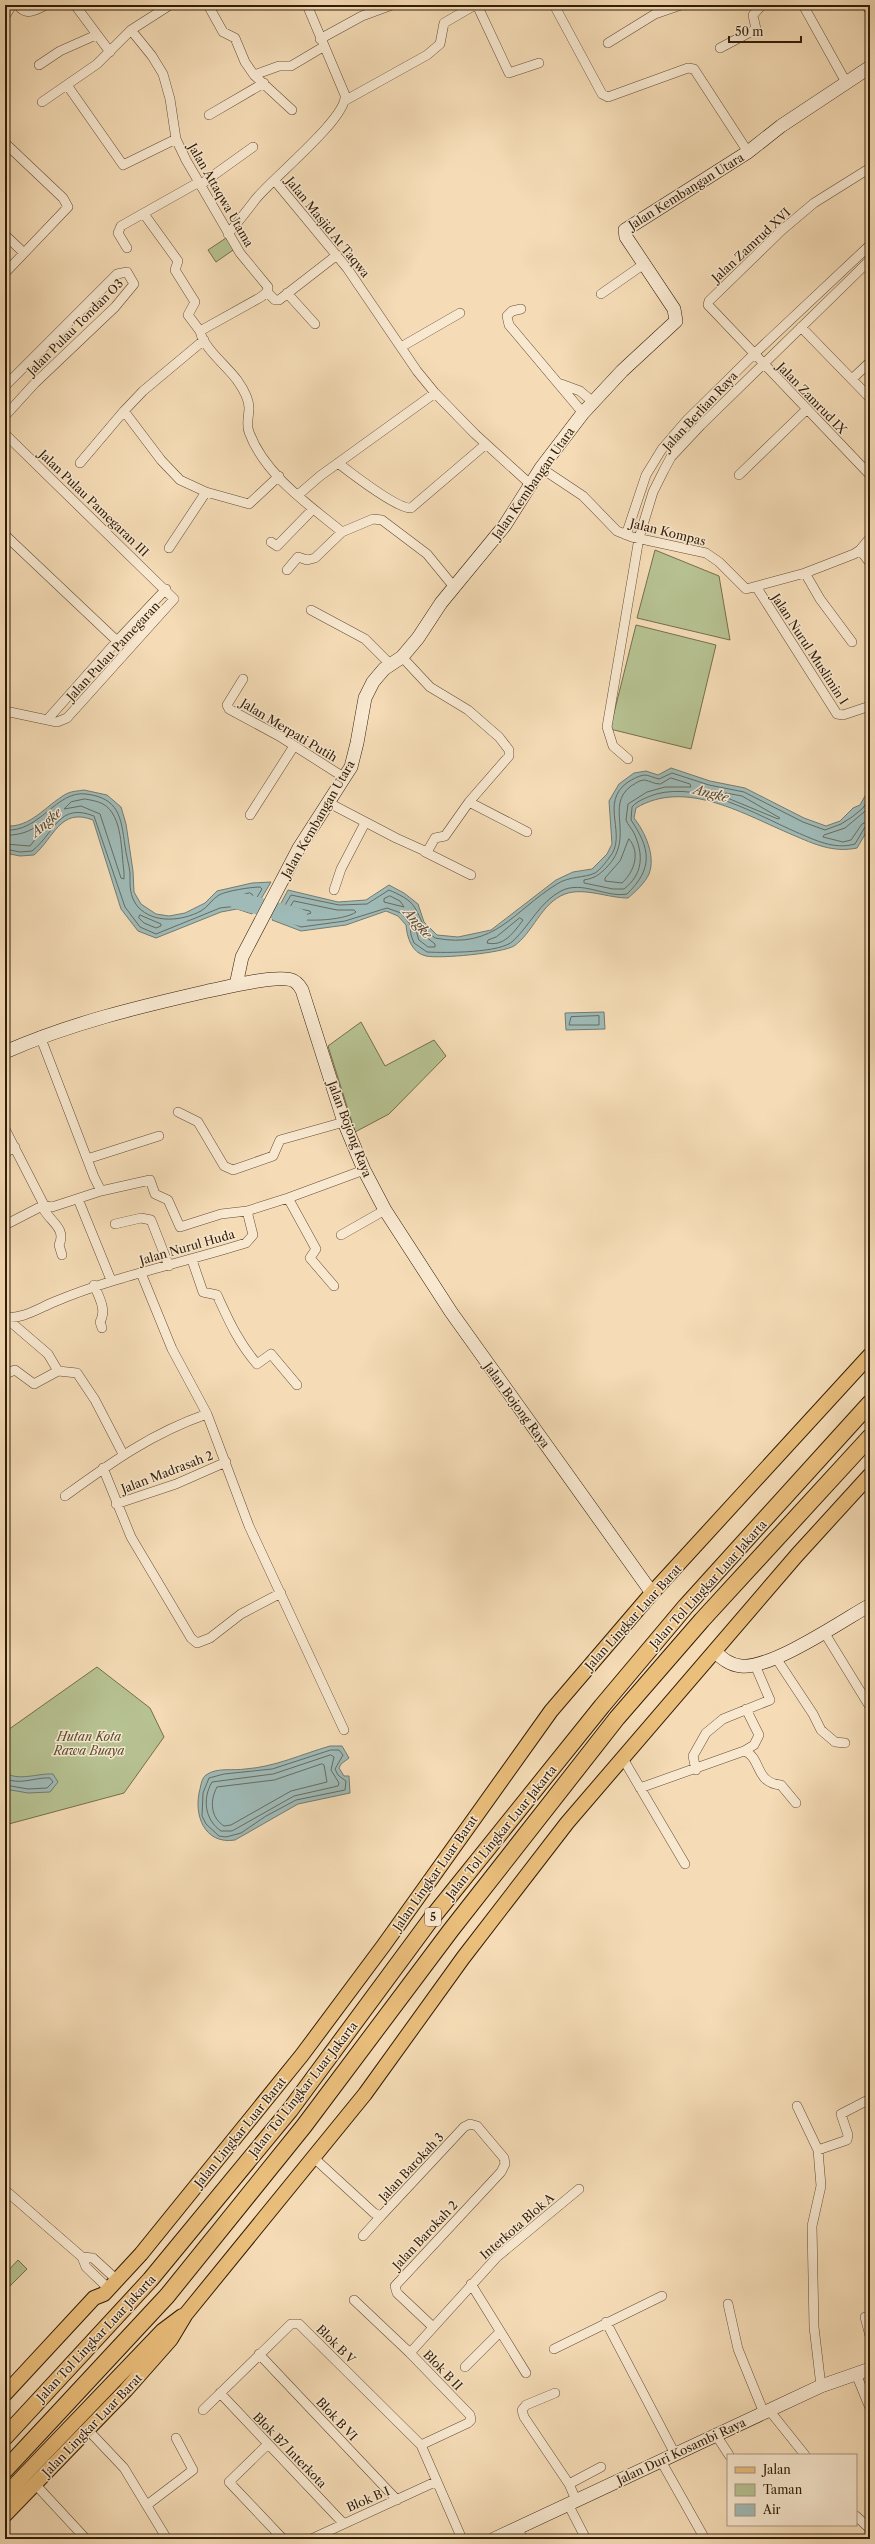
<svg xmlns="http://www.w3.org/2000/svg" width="875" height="2544" font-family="'Libre Caslon Text',serif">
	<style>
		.green { fill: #b7c292; stroke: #746f4c }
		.water { fill: #9fbab7; stroke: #737b71 }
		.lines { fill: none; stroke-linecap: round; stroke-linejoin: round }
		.shore { stroke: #686b5f; stroke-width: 1 }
		.river { stroke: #9fbab7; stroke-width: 17 }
		.street-casing { stroke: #624c33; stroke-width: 10 }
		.secondary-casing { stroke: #311c07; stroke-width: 14 }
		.primary-casing { stroke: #311c07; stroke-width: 16 }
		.highway-casing { stroke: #311c07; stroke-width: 18 }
		.street { stroke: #f8e8d0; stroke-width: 9 }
		.secondary { stroke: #f8e8d0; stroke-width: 13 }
		.primary { stroke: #eabe7b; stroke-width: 14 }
		.highway { stroke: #eabe7b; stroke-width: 16 }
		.labels { text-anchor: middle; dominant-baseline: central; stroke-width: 3; stroke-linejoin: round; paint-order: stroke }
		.shield { fill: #f8e8d0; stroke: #6d5943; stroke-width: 1 }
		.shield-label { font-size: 11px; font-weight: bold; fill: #311c07 }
		.street-label { font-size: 12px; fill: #311c07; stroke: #f8e8d0 }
		.park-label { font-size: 12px; font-style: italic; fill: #594e31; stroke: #f8e8d0 }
		.water-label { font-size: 13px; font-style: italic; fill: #524b3c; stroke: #f8e8d0 }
	</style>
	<rect width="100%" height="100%" fill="#f5dcb6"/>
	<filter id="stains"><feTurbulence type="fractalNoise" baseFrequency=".005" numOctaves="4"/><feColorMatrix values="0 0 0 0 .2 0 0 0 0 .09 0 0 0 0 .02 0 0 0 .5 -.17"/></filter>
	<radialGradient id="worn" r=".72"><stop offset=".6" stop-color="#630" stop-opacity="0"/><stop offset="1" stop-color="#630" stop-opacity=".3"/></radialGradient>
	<path class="green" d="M 229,236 L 236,248 L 216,262 L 208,250 Z
		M 655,550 L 719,576 L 730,640 L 637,618 Z
		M 636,625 L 716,645 L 691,749 L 610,729 Z
		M 361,1022 L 385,1066 L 434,1040 L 446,1056 L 389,1114 L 355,1132 L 328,1046 Z
		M 97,1667 L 150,1708 L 164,1737 L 124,1793 L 5,1825 L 5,1732 Z
		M 18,2260 L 27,2269 L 9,2287 L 5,2283 L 5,2274 Z"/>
	<path class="water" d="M 671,768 L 710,781 L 745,788 L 804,818 L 826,826 L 840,821 L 853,808 L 860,805 L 870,787 L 870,826 L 857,848 C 833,853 814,844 793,835 C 745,815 686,778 636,808 L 634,818 C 645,832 656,856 649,874 C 645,883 635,892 628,898 C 608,898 584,887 565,894 C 541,903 533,933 514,946 C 502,953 440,959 426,956 C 412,953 407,938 406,925 L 398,916 L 386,911 L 346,925 L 301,931 L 272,920 L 288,890 L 338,902 L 366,900 L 389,885 L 404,893 L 418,904 L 424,922 L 437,935 L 458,937 L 491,930 L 556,880 L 573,872 L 592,869 L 607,854 L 612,844 L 609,801 L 619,784 L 634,773 L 646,771 L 658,775 Z
		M 84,790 L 107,795 L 121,807 L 126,824 L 133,871 L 134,892 L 141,904 L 156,914 L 169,916 L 185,913 L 205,903 L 217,891 L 252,883 L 271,882 L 252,914 L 237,909 L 221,912 L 156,938 L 138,931 L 121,909 L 93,820 C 60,807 54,838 34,855 L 20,856 L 5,853 L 5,826 C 31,828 45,806 66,794 C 71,791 79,791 84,790 Z
		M 604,1012 L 605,1029 L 566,1030 L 565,1013 Z
		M 330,1746 L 342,1746 L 349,1758 L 341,1764 L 339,1768 L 344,1776 L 349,1776 L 350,1793 L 298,1804 L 235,1840 C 204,1845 193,1814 200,1789 C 201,1784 202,1778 206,1775 C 217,1767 233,1771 245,1769 C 275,1767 302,1754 330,1746 Z
		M 5,1772 C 16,1782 39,1773 53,1774 L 58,1782 L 50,1792 L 28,1793 L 5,1789 Z"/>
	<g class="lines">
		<path class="shore" d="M 671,778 L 690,784 L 691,787 L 665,787 L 647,792 L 628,804 L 626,820 C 628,825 632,829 634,833 C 644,855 643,874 624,889 L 613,889 L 584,883 L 584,880 C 595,878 599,875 607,867 C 636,837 604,806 631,786 C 635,784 639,780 645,780 C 650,781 654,784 660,784 Z
			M 726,793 L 742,796 L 780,818 L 778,819 L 725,797 Z
			M 870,797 L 863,808 L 852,817 L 841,824 L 825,830 L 803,822 L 744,792 L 709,785 L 672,773 L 659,779 C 654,778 649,775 644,775 C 638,776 633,779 628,782 C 598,803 629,835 609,858 C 606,862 600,870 595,873 C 585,878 569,876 557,884 C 513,911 495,950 435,938 C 421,927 423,921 415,908 C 410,899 398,894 389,890 L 367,904 L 339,905 L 291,895 L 278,917 L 301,927 L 345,921 L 387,908 L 401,913 L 410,924 L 411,935 L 414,943 L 427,952 C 445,953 501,953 513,941 C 530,925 540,902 561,891 C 582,880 606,898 627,894 C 654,868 650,848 631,820 L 632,807 C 638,800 648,797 656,794 C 703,782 755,814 796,832 C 815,840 834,850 855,844 L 865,827 L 870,825
			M 85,799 C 90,800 98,801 103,804 C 123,815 121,852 124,872 L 124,879 L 121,878 L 100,814 L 81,806 L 64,809 L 71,802 Z
			M 870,807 L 845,828 L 824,835 L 823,837 L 843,842 L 851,840 L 862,824 L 870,820
			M 5,830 C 40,833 56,790 86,794 C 119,798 121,817 125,846 C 126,855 129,864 130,873 C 130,885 129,896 138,907 C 154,924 182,921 201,911 C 208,907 212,899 219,895 C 226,891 251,887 260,887 L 262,889 L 250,909 L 237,906 L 220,908 L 156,934 L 140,927 L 125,907 L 94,816 C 58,802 55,833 32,851 L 20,852 L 5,849
			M 5,835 C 23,836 35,829 48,818 L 51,819 L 30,846 L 5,844
			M 629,839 C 641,853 634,872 622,883 L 605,881 L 605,878 L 620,861 Z
			M 250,893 L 253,895 L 248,903 L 231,900 L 232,897 Z
			M 390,896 L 400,901 L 404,907 L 384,902 L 384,899 Z
			M 294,901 L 337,910 L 354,910 L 356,912 C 344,921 298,923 285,916 Z
			M 295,908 L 310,911 L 311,913 L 302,916 L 294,913 Z
			M 140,915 L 161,924 L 161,926 L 156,928 L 144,923 L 139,918 Z
			M 520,918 L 523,920 C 514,932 504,947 487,943 L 488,940 L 496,937 Z
			M 416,929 L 435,944 L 435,947 L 428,947 L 419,940 Z
			M 599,1016 L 599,1025 L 569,1025 L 571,1017 Z
			M 331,1750 L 339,1750 L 343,1755 L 335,1769 L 338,1775 L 346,1781 L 345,1790 L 296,1800 L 266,1816 L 241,1833 L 226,1837 L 219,1836 L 206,1824 L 202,1816 L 203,1793 L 209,1778 L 224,1774 L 272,1769 Z
			M 331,1755 L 334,1757 L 331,1770 L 339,1783 L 338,1786 L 294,1796 L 232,1831 L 221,1831 C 205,1820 202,1799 212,1782 L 273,1774 Z
			M 322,1764 L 324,1765 L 327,1782 L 291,1791 L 231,1825 L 224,1826 C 210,1817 210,1800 217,1787 L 274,1780 Z
			M 5,1778 C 19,1786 35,1777 50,1778 L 53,1782 L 47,1788 L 28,1789 L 5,1785"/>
		<path class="river" d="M 236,900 L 299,917"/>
		<defs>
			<path id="street" d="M 18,5 C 26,17 35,10 46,5
				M 75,5 L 110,52
				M 208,5 L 223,32 L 235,38 L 245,62 L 254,75 L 292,110
				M 477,5 L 509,73 L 539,63
				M 554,5 L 602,94 L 608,97 L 688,68 L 694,69 L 748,152
				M 803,5 L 847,84
				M 866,5 L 870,11
				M 5,16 L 12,5
				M 131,30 L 152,56 L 163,74 L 170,99 L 176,139 L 186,160 L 240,253 L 268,287 L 267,292 L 261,297 L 200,331 C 204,349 226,365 237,380 C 242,387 249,398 249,408 C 249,415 246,425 249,432 C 264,474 309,505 342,532 L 373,519 L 382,520 L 427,554 L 454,587
				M 320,39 L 362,16 L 392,5
				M 608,43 L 655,14 L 681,5
				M 720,48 L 756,29 L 753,15 L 762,5
				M 39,65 L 60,51 L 96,35
				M 254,75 L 279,66 L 291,66 L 323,47
				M 67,85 L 123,165 L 176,139
				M 346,100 L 427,55 L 440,44 L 444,23 L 475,5
				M 42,102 L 97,64 L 131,30 L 170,5
				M 209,115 L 264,83
				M 5,143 L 63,198 L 68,207 L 5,273
				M 870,168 L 814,203 L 782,230 L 709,301 L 708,305 L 870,475
				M 275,181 L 347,268 L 417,371 L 435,393 L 475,434 L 530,484
				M 200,185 L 253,147
				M 144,214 L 178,261 L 175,270 L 195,302 L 188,315 L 200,331
				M 228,234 C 237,223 246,212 255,200 C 270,180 348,118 345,95 L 307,5
				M 5,235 L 24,253
				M 127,248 L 118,233 L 121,226 L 199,182
				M 267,292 L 275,300 L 279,300 L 337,255
				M 287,293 L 315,324
				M 601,294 L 644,264
				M 521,309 L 512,311 L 507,316 L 509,325 L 583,413
				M 801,327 L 870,398
				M 204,340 L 143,391 L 124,411 L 161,460 L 180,480 L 206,492 L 249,504 L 279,476
				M 401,347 L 460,313
				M 852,379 L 870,362
				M 561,384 L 580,391 L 593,402
				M 5,386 L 117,274 L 127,272 L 134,284 L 115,307 L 35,383 L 5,416
				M 5,434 L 174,599 L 67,718 L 57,722 L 5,711
				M 80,463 L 124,411
				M 338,463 C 351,473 397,509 411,508 L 486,444
				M 541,468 L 583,496 L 617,531 L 632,537 L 706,553 L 719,562 L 746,589 L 805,573 L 854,554 L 860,550 L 870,538
				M 739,475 L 806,410
				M 298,495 L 320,476 L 435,393
				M 5,535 L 117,641
				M 626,535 L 646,475 L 662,449 L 687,420 L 753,355 L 870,245
				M 271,542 L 277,546 L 313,509
				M 169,548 L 206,492
				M 860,550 L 870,563
				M 287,570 L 298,557 L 307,560 L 315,558 L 342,532
				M 805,573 L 820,599 L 852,642
				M 757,588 L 837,714 L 843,715 L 870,706
				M 311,610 L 365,639 L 391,665
				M 243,679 L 227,705 L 229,709 L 279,736 L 345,778
				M 47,720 L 117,641 L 166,589
				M 628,759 L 613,746 L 607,727 L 639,538 L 653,492 L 664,470 L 671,457 L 701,425 L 870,260
				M 469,802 L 527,832
				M 329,803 L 396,838 L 427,852 L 435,838 L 445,836 L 469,802 L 509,756 L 509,750 L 499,737 L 468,710 L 430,687 L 402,657
				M 250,815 L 294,746
				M 425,852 L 471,875
				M 334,890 L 341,869 L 365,823
				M 40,1036 L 94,1177 L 101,1191 L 150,1180 L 155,1194 L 168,1200 L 180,1227 L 221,1214 L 247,1211 L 288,1198 L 364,1170
				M 178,1112 L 198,1122 L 224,1166 L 233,1170 L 273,1156 L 280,1140 L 344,1122
				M 5,1129 L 44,1205
				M 5,1153 L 15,1147
				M 87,1159 L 159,1136
				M 288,1198 L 316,1249 L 310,1258 L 334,1286
				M 78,1199 L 111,1280
				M 43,1208 C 49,1221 67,1228 59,1245 L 62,1255
				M 115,1224 L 141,1218 L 151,1220 L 169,1266
				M 5,1225 L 44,1205 L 52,1207 L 101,1191
				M 341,1235 L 385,1210
				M 192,1260 L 203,1292 L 217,1295 C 229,1321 238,1342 257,1364 L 271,1354 L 297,1385
				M 141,1273 L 172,1349 L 207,1414 L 249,1526 L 344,1730
				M 94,1285 C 99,1297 107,1310 100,1322 L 102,1328
				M 5,1317 C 21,1320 39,1308 54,1302 C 116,1276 182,1263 246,1243 L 253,1235 L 247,1211
				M 58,1371 L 77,1373 L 95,1400 L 123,1454
				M 5,1374 L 15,1370 L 34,1384 L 58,1371 L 48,1354 L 6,1318
				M 103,1468 L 131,1537 L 191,1638 L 197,1643 L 210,1638 L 241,1614 L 281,1593
				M 65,1496 C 112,1462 152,1433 207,1414
				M 116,1504 L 176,1484 L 226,1462
				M 824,1632 L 870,1707
				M 776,1658 L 813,1714 L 821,1730 L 835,1742 L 845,1743
				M 744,1751 L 754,1745 L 759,1735 L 746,1709
				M 622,1757 L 685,1864
				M 696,1770 L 693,1756 L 706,1733 L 723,1719 L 770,1700 L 755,1665
				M 640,1788 L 744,1751 C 762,1757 754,1783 781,1785 L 796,1803
				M 797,2106 L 818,2150 L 821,2186 L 812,2226 L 814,2327 L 821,2386
				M 818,2150 L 847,2140 L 848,2135 L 841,2114 L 870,2099
				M 314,2158 L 374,2213 L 381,2216 L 464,2127 L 470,2124 L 477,2126 L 504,2158 L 505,2164 L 501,2172 L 395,2286 L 397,2293 L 432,2326
				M 5,2190 L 82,2257 L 86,2267 L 109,2289
				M 363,2236 L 381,2216
				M 82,2257 L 93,2258 L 117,2280
				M 471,2284 L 526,2373
				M 354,2300 L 410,2353 L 470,2415 L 471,2420 L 468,2423 L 421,2445
				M 728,2304 L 738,2349 L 764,2413
				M 865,2317 L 870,2336
				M 606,2322 L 675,2454
				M 554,2349 L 662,2296
				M 410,2353 L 497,2257 L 579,2189
				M 259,2354 L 397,2500
				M 465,2367 L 500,2332
				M 856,2374 L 870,2408
				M 220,2393 L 343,2523
				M 555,2393 L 526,2405 L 522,2410 L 524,2417 L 569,2484 L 576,2500
				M 203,2410 L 291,2324 L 299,2324 L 421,2445 L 462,2539
				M 769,2410 L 805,2455
				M 88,2430 L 124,2468 L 167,2539
				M 716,2435 L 729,2455
				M 268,2444 L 229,2482 L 283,2539
				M 661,2461 L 705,2539
				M 35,2484 L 86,2539
				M 569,2484 L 601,2467
				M 568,2504 L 586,2539
				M 147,2505 L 193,2470 L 176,2438
				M 856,2516 L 870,2529
				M 517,2528 L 523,2539
				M 311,2539 L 435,2482"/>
			<path id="secondary" d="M 236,985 L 242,957 L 299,848 L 351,767 L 357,743 L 365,698 L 373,682 L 384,669 L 402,657 L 418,638 L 441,603 L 505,525 L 541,468 L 583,413 L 622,371 L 676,321 L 674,309 L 626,237 L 625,230 L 748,152 L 781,126 L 870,67
				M 5,1052 C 71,1023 138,1007 208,991 C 229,987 265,977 286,979 C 294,979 298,983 302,990 L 344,1122 L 364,1170 L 385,1210 L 451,1312 L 652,1593
				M 715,1652 C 723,1659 730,1665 741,1666 C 772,1669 842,1621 870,1605
				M 494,2539 L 821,2386 L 870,2369"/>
			<path id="primary" d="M 5,2394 L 94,2298 L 104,2294 L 141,2254 L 302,2055 L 384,1945 L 551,1711 L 652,1593 L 870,1355
				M 5,2495 L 162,2331 L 182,2316
				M 5,2515 L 126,2390 L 171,2339 L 186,2314 L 365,2094 L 463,1958 L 567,1823 L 797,1555 L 870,1475"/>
			<path id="highway" d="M 5,2437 L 150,2280 L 290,2110 L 431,1919 L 602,1706 L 686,1606 L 870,1403
				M 5,2470 L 167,2296 L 304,2126 L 451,1930 L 617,1718 L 702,1620 L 870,1437"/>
		</defs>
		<use href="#street" class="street-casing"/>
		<use href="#secondary" class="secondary-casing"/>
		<use href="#primary" class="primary-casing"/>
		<use href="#highway" class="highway-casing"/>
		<use href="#street" class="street"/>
		<use href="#secondary" class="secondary"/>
		<use href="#primary" class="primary"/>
		<use href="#highway" class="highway"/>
	</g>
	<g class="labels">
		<rect class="shield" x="425" y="1908" width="16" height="18" rx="3"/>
		<g class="shield-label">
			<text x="433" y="1917">5</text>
		</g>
		<g class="street-label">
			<text transform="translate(686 191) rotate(-32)">Jalan Kembangan Utara</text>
			<text transform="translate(221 195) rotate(60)">Jalan Attaqwa Utama</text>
			<text transform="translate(328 227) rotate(51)">Jalan Masjid At Taqwa</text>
			<text transform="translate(751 245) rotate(-43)">Jalan Zamrud XVI</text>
			<text transform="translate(75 327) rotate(-45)">Jalan Pulau Tondan O3</text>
			<text transform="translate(812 398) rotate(46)">Jalan Zamrud IX</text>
			<text transform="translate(700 411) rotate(-47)">Jalan Berlian Raya</text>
			<text transform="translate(533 483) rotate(-55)">Jalan Kembangan Utara</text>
			<text transform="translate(94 503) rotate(44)">Jalan Pulau Pamegaran III</text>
			<text transform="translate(668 532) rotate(14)">Jalan Kompas</text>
			<text transform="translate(810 649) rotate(57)">Jalan Nurul Muslimin I</text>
			<text transform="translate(113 651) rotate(-47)">Jalan Pulau Pamegaran</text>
			<text transform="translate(289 730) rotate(31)">Jalan Merpati Putih</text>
			<text transform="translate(318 819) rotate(-60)">Jalan Kembangan Utara</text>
			<text transform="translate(350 1129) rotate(69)">Jalan Bojong Raya</text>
			<text transform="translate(187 1247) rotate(-16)">Jalan Nurul Huda</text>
			<text transform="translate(517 1405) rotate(54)">Jalan Bojong Raya</text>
			<text transform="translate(167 1472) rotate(-21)">Jalan Madrasah 2</text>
			<text transform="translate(708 1584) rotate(-48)">Jalan Tol Lingkar Luar Jakarta</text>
			<text transform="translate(633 1617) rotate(-48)">Jalan Lingkar Luar Barat</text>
			<text transform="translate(501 1832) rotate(-51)">Jalan Tol Lingkar Luar Jakarta</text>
			<text transform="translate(435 1873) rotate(-55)">Jalan Lingkar Luar Barat</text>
			<text transform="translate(303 2089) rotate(-52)">Jalan Tol Lingkar Luar Jakarta</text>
			<text transform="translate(240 2132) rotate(-51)">Jalan Lingkar Luar Barat</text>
			<text transform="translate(411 2167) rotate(-47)">Jalan Barokah 3</text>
			<text transform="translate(517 2226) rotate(-41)">Interkota Blok A</text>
			<text transform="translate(425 2235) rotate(-47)">Jalan Barokah 2</text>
			<text transform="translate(96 2338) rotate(-47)">Jalan Tol Lingkar Luar Jakarta</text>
			<text transform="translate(336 2344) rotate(45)">Blok B V</text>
			<text transform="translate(443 2370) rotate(46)">Blok B II</text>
			<text transform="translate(337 2419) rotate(47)">Blok B VI</text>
			<text transform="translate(92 2425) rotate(-46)">Jalan Lingkar Luar Barat</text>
			<text transform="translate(290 2450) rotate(46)">Blok B7 Interkota</text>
			<text transform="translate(681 2451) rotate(-25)">Jalan Duri Kosambi Raya</text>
			<text transform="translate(368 2499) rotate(-23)">Blok B I</text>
		</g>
		<g class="park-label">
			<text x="89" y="1736">Hutan Kota<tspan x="89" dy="14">Rawa Buaya</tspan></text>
		</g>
		<g class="water-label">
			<text transform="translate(711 793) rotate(14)">Angke</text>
			<text transform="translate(46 822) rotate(-41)">Angke</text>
			<text transform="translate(418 923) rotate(49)">Angke</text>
		</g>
	</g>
	<rect width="875" height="2544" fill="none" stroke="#f5dcb6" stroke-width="20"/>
	<rect x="6" y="6" width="863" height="2532" fill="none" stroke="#311c07" stroke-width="2"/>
	<rect x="10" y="10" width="855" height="2524" fill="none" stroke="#311c07"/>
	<rect x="727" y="2454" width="130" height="72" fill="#f8e8d0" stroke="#a89680"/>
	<rect x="735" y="2467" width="20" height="6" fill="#eabe7b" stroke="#a89680"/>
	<text x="763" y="2474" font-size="12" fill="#311c07">Jalan</text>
	<rect x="735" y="2484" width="20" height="12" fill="#b7c292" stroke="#a89680"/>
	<text x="763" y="2494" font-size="12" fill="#311c07">Taman</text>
	<rect x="735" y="2504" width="20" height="12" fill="#9fbab7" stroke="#a89680"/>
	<text x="763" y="2514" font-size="12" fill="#311c07">Air</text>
	<path d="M729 36v6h72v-6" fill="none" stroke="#311c07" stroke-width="2"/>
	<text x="735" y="36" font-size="12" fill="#311c07" stroke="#f8e8d0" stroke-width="3" paint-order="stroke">50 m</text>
	<rect width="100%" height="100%" filter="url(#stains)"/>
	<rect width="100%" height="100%" fill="url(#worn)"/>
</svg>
